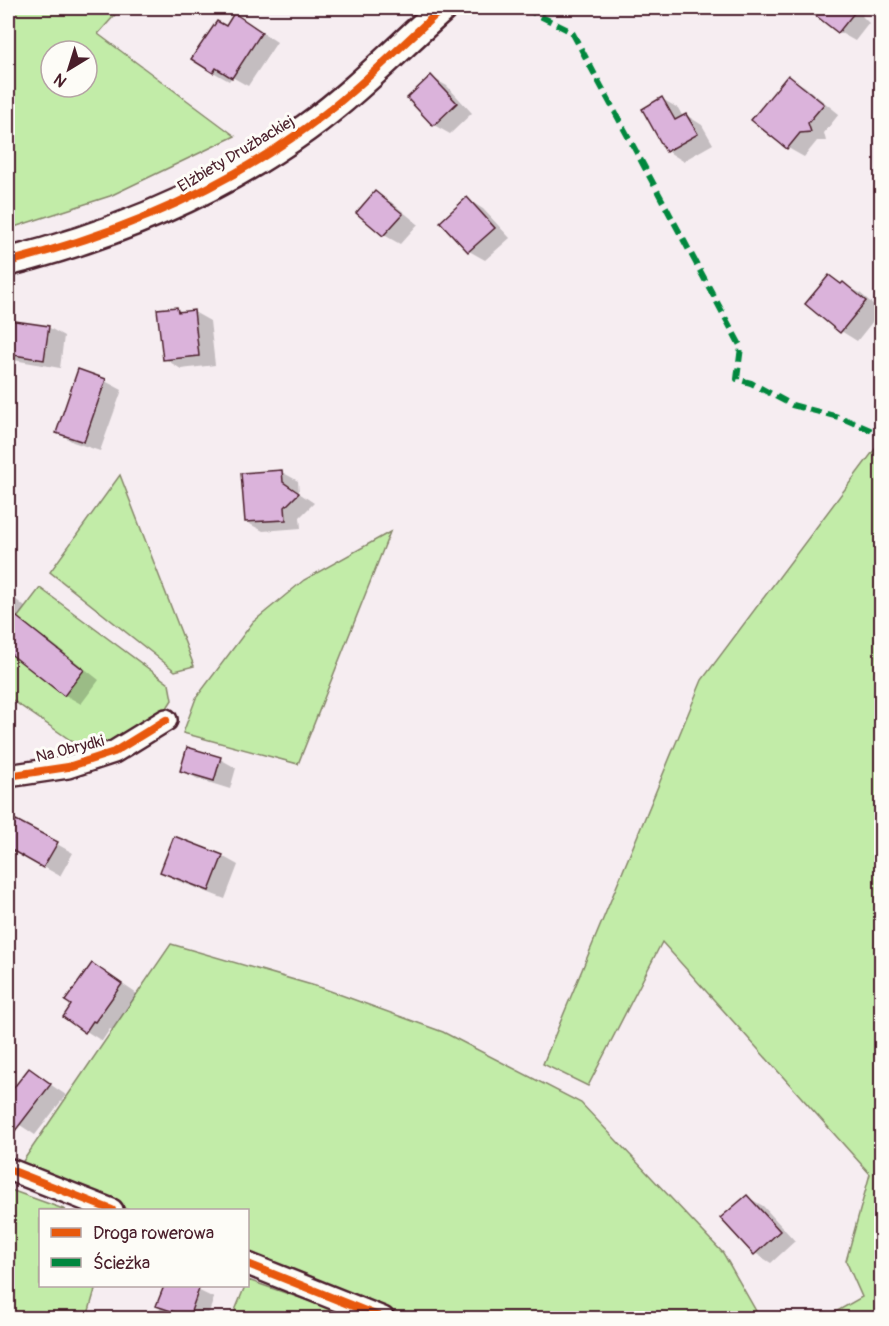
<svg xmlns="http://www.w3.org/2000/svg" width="889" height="1326" font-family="Pangolin,sans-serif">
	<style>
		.green { fill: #c2eca8; stroke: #86866a; stroke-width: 1.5; fill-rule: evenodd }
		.shadow { fill: #0003 }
		.building { fill: #dbb3db; stroke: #4a1f2b; stroke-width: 1.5 }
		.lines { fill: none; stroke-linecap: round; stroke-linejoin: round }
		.minor-casing { stroke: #4a1f2b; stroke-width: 26 }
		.tertiary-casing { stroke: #4a1f2b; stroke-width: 32 }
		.minor { stroke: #fdfcf7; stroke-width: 21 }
		.tertiary { stroke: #fdfcf7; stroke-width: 27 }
		.quiet { stroke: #00873e; stroke-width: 6; stroke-dasharray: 12 6; stroke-linecap: butt }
		.cycleway-casing { stroke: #fdfcf7; stroke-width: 11 }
		.cycleway { stroke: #e8590c; stroke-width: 8 }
		.labels { text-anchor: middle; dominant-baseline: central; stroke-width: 6; stroke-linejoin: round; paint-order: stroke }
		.street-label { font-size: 16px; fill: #4a1f2b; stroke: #fdfcf7 }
	</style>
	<rect width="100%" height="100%" fill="#f6edf1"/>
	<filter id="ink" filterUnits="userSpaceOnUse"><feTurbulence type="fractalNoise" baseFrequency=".0167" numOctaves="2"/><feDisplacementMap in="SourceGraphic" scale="12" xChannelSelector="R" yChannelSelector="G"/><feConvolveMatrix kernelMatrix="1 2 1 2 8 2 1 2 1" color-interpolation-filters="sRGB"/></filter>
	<g filter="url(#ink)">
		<path class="green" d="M 8,8 L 121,8 L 98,34 L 235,136 L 110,196 L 8,229 ZM 51,51 L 87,51 L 87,87 L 51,87 Z
			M 881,441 L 881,1318 L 825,1318 L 862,1297 L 846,1261 L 870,1174 L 662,942 L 588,1086 L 543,1064 L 702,680 Z
			M 120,475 L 194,666 L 175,671 L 50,572 Z
			M 390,532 L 298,764 L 183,733 L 196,698 L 253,622 L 304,580 Z
			M 40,588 L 169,684 L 172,700 L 160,719 L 89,753 L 8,697 L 8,630 Z
			M 171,944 L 322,988 L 443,1032 L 581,1103 L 723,1253 L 760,1318 L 386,1318 L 248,1258 L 248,1210 L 128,1210 L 19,1167 Z
			M 8,1189 L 66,1210 L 40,1210 L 40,1286 L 96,1286 L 87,1318 L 8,1318 Z
			M 248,1280 L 358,1318 L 232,1318 L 245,1286 L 248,1286 Z"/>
		<path class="shadow" d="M 543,8 L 558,8 L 553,14 Z
			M 809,8 L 869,8 L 862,16 L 869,23 L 855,41 L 839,32 Z
			M 251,25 L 277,42 L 248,86 L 232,77 L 229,81 L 213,72 L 227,28 Z
			M 431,77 L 447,86 L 472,113 L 450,134 L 434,125 L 409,98 Z
			M 788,77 L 804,86 L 839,114 L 824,133 L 826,141 L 817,141 L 804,157 L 788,148 Z
			M 662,99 L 678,108 L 683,117 L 686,115 L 702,125 L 713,144 L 683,161 L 667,151 Z
			M 375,193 L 391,202 L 418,224 L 400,244 L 384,235 L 358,213 Z
			M 467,199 L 483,209 L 510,238 L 485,260 L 469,251 L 442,222 Z
			M 829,277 L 860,293 L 881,311 L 857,341 L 841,331 Z
			M 177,309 L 185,313 L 194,312 L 210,321 L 215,365 L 181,369 L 165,359 Z
			M 8,322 L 48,327 L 64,336 L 60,368 L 8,359 Z
			M 79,371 L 105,381 L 122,390 L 100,451 L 73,442 L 57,432 Z
			M 282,472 L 298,481 L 299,493 L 314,503 L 300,517 L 301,528 L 263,531 L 246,522 Z
			M 8,593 L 25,607 L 11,626 L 8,624 Z
			M 31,630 L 47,639 L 99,680 L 81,704 L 65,695 Z
			M 220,759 L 236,768 L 230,789 L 198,779 L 182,770 Z
			M 17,822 L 73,853 L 60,876 L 8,847 L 8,838 Z
			M 222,856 L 238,865 L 225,899 L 178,881 L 162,872 Z
			M 109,975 L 137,994 L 112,1030 L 110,1029 L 102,1041 L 86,1031 Z
			M 29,1070 L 66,1095 L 35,1135 L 8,1117 L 8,1098 Z
			M 747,1197 L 763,1206 L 795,1241 L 771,1263 L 755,1253 Z
			M 165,1286 L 189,1286 L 214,1298 L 207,1318 L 156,1318 L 161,1306 L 158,1305 Z"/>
		<path class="building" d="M 806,8 L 858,8 L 838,33 Z
			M 234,13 L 262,32 L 232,78 L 216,68 L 213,73 L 191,59 L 217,21 L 226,26 Z
			M 431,75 L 457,103 L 433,126 L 407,98 Z
			M 788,75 L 824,104 L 808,123 L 811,132 L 800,133 L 787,149 L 751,120 Z
			M 662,97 L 675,120 L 686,114 L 698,134 L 666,152 L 642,109 Z
			M 375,191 L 403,214 L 383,236 L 356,213 Z
			M 467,197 L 495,228 L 468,252 L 440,222 Z
			M 829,275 L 841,284 L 843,282 L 866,301 L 840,333 L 805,304 Z
			M 177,307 L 178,312 L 194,310 L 199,356 L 163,360 L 157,309 Z
			M 8,320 L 49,326 L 44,360 L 8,354 Z
			M 78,369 L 106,379 L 84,442 L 56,433 Z
			M 282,470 L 283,482 L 299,493 L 285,507 L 286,520 L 245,522 L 241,473 Z
			M 8,610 L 84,670 L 64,696 L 8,652 Z
			M 187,747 L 221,757 L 214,781 L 180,771 Z
			M 16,820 L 58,842 L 43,868 L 8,848 L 8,835 Z
			M 174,836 L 223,855 L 209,891 L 160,872 Z
			M 92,963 L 122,984 L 95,1022 L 93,1021 L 85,1033 L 63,1017 L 71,1005 L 65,1001 Z
			M 29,1068 L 51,1084 L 8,1140 L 8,1095 Z
			M 747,1195 L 780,1231 L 754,1255 L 720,1218 Z
			M 164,1286 L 200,1286 L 189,1317 L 156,1306 Z"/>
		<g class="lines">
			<defs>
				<path id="minor" d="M 8,776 L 68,767 L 114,752 L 166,720
					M 8,1169 L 112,1210
					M 248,1264 L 383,1318"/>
				<path id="tertiary" d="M 8,262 C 114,235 216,193 306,128 C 355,93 398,48 443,8"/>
			</defs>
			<use href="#minor" class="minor-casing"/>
			<use href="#tertiary" class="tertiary-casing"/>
			<use href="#minor" class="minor"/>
			<use href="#tertiary" class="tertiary"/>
			<path class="quiet" d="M 524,8 L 572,32 L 741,347 L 737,379 L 751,383 L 792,405 L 842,418 L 882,435"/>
			<defs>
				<path id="cycleway" d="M 8,262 C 114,235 216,193 306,128 C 355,93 398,48 443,8
					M 8,776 L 68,767 L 114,752 L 166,720
					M 8,1169 L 112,1210
					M 248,1264 L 383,1318"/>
			</defs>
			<use href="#cycleway" class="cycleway-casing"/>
			<use href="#cycleway" class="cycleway"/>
		</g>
	</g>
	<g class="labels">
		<g class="street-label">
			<text transform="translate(236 154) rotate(-31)">Elżbiety Drużbackiej</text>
			<text transform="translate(70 749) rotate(-14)">Na Obrydki</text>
		</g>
	</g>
	<rect width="889" height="1326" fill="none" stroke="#fdfcf7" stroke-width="30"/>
	<rect x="15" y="15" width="859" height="1296" fill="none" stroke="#4a1f2b" stroke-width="2" filter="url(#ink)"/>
	<rect x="39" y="1209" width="210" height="78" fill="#fdfcf7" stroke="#b5a4a5" stroke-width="1.5"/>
	<rect x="51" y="1228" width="30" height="9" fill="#e8590c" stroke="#b5a4a5" stroke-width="1.5"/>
	<text x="93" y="1239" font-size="18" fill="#4a1f2b">Droga rowerowa</text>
	<rect x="51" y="1258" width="30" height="9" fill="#00873e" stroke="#b5a4a5" stroke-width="1.5"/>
	<text x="93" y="1269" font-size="18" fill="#4a1f2b">Ścieżka</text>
	<g transform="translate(69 69) rotate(218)"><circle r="28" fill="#fdfcf7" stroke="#b5a4a5" stroke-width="1.5"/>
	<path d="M0-4.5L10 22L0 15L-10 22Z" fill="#4a1f2b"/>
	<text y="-9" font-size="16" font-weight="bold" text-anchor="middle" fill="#4a1f2b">N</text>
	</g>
</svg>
